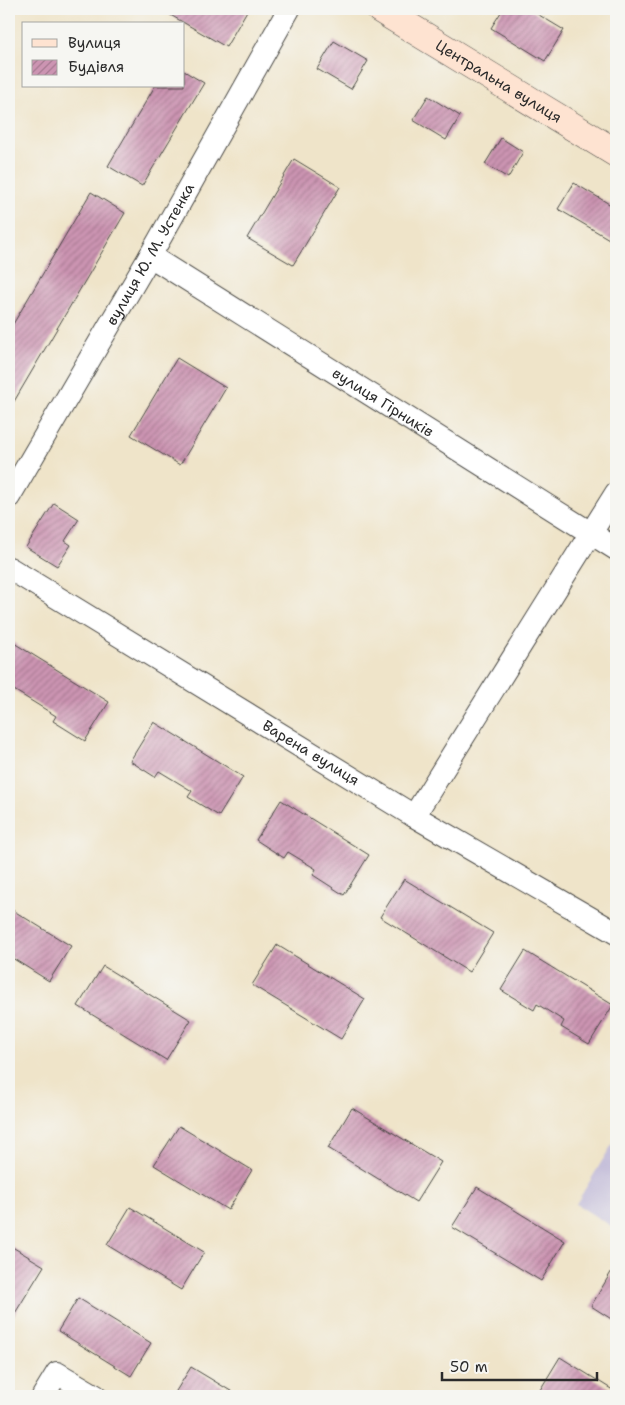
<svg xmlns="http://www.w3.org/2000/svg" width="625" height="1405" font-family="'Shantell Sans',sans-serif">
	<style>
		.industrial { fill: #c6c0da }
		.building { fill: url(#building-hatch) }
		.lines { fill: none; stroke-linecap: round; stroke-linejoin: round }
		.street-casing { stroke: #484743; stroke-width: 24 }
		.secondary-casing { stroke: #484743; stroke-width: 29 }
		.street { stroke: #fff; stroke-width: 22 }
		.secondary { stroke: #fee3d1; stroke-width: 28 }
		.labels { text-anchor: middle; dominant-baseline: central; stroke-width: 5; stroke-linejoin: round; paint-order: stroke }
		.street-label { font-size: 15px; fill: #2b2b2b; stroke: #f6f6f2 }
	</style>
	<defs>
		<pattern id="building-hatch" width="6" height="6" patternUnits="userSpaceOnUse" patternTransform="scale(1.25)"><rect width="6" height="6" fill="#cc94b2"/><path d="M-1 1l2-2M0 6l6-6M5 7l2-2" fill="none" stroke="#a67991"/></pattern>
	</defs>
	<rect width="100%" height="100%" fill="#f6f6f2"/>
	<filter id="ink" filterUnits="userSpaceOnUse"><feTurbulence type="fractalNoise" baseFrequency=".02" numOctaves="2"/><feDisplacementMap in="SourceGraphic" scale="10" xChannelSelector="R" yChannelSelector="G"/><feConvolveMatrix kernelMatrix="1 2 1 2 8 2 1 2 1" color-interpolation-filters="sRGB"/></filter>
	<filter id="wash" filterUnits="userSpaceOnUse"><feTurbulence type="fractalNoise" baseFrequency=".0096" numOctaves="4" result="noise"/><feDisplacementMap in="SourceGraphic" scale="20" xChannelSelector="R" yChannelSelector="G"/><feGaussianBlur stdDeviation="1.12" result="paint"/><feColorMatrix in="noise" values="0 0 0 0 0 0 0 0 0 0 0 0 0 0 0 0 0 1.4 0 .05"/><feComposite in="paint" operator="in"/></filter>
	<g filter="url(#wash)">
		<rect width="100%" height="100%" fill="#efe4c9"/>
		<path class="industrial" d="M 616,1138 L 616,1229 L 576,1204 Z"/>
		<g id="blocks">
			<path class="building" d="M 160,9 L 248,9 L 226,47 Z
				M 503,9 L 529,9 L 564,30 L 545,61 L 491,28 Z
				M 334,41 L 368,61 L 351,89 L 317,69 Z
				M 184,71 L 204,83 L 142,186 L 108,166 L 155,86 L 184,86 Z
				M 428,96 L 460,116 L 446,140 L 413,120 Z
				M 501,138 L 523,152 L 508,178 L 485,164 Z
				M 294,159 L 340,187 L 293,265 L 247,238 Z
				M 574,183 L 616,208 L 616,243 L 558,209 Z
				M 91,192 L 125,213 L 9,410 L 9,331 Z
				M 177,358 L 226,388 L 180,465 L 131,435 Z
				M 54,503 L 79,519 L 65,541 L 71,545 L 57,566 L 26,547 Z
				M 9,640 L 109,702 L 85,741 L 53,721 L 56,716 L 9,687 Z
				M 154,722 L 243,777 L 219,816 L 188,797 L 192,791 L 159,771 L 155,777 L 130,761 Z
				M 281,800 L 369,855 L 344,895 L 313,875 L 316,869 L 288,852 L 284,858 L 256,840 Z
				M 404,879 L 493,933 L 469,972 L 380,917 Z
				M 9,908 L 71,946 L 49,981 L 9,956 Z
				M 277,945 L 365,999 L 341,1039 L 252,985 Z
				M 525,951 L 613,1005 L 589,1044 L 561,1027 L 564,1021 L 537,1004 L 534,1010 L 501,990 Z
				M 103,966 L 191,1020 L 166,1060 L 78,1006 Z
				M 352,1108 L 441,1162 L 416,1202 L 328,1148 Z
				M 179,1126 L 252,1170 L 228,1210 L 154,1165 Z
				M 477,1187 L 565,1241 L 541,1281 L 452,1227 Z
				M 130,1207 L 204,1252 L 181,1290 L 107,1245 Z
				M 9,1245 L 44,1266 L 9,1323 Z
				M 616,1264 L 616,1322 L 591,1306 Z
				M 78,1298 L 151,1343 L 131,1376 L 58,1331 Z
				M 560,1357 L 616,1392 L 616,1396 L 549,1396 L 540,1390 Z
				M 191,1367 L 239,1396 L 173,1396 Z"/>
		</g>
	</g>
	<g filter="url(#ink)">
		<use href="#blocks" fill-opacity="0" stroke="#484743" stroke-width="1"/>
		<g class="lines">
			<defs>
				<g id="street">
					<path id="s1" d="M 150,256 L 616,549"/>
					<path id="s2" d="M 9,497 L 150,256 L 289,9"/>
					<path id="s3" d="M 9,568 L 414,816 L 616,933"/>
					<path d="M 414,816 L 616,493"/>
					<path d="M 43,1396 L 57,1373 L 96,1396"/>
				</g>
				<g id="secondary">
					<path id="s4" d="M 380,9 L 616,153"/>
				</g>
			</defs>
			<use href="#street" class="street-casing"/>
			<use href="#secondary" class="secondary-casing"/>
			<use href="#street" class="street"/>
			<use href="#secondary" class="secondary"/>
		</g>
	</g>
	<g class="labels">
		<g class="street-label">
			<text stroke="none"><textPath href="#s4" startOffset="139">Центральна вулиця</textPath></text>
			<text stroke="none"><textPath href="#s2" startOffset="281">вулиця Ю. М. Устенка</textPath></text>
			<text stroke="none"><textPath href="#s1" startOffset="275">вулиця Гірників</textPath></text>
			<text stroke="none"><textPath href="#s3" startOffset="354">Варена вулиця</textPath></text>
		</g>
	</g>
	<rect width="625" height="1405" fill="none" stroke="#f6f6f2" stroke-width="30"/>
	<rect x="22" y="22" width="162" height="65" fill="#f6f6f2" stroke="#a5a5a2"/>
	<rect x="32" y="39" width="25" height="8" fill="#fee3d1" stroke="#a5a5a2"/>
	<text x="68" y="48" font-size="15" fill="#2b2b2b">Вулиця</text>
	<rect x="32" y="60" width="25" height="15" fill="url(#building-hatch)" stroke="#a5a5a2"/>
	<text x="68" y="72" font-size="15" fill="#2b2b2b">Будівля</text>
	<path d="M442 1372v8h155v-8" fill="none" stroke="#2b2b2b" stroke-width="2.5"/>
	<text x="450" y="1372" font-size="15" fill="#2b2b2b" stroke="#f6f6f2" stroke-width="4" paint-order="stroke">50 m</text>
</svg>
